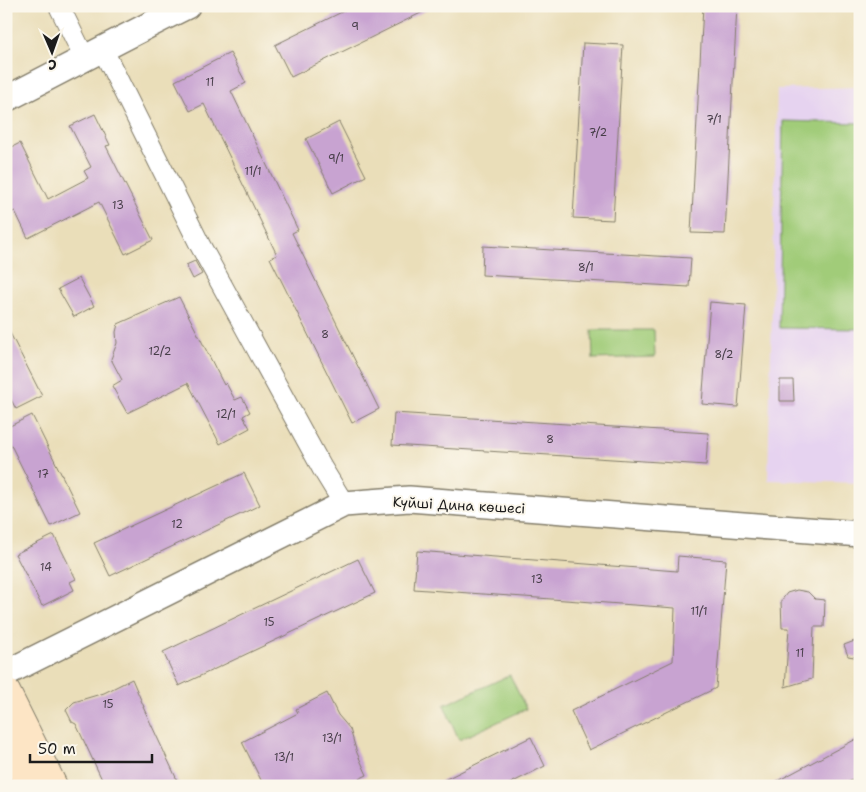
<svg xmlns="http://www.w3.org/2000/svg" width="866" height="792" font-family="'Shantell Sans',sans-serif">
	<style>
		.built { fill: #e6d3f0 }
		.green { fill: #a1cc79; stroke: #5e744a }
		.building { fill: #c8a3d1 }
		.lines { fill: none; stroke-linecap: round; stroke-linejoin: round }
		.minor-casing { stroke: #837d6a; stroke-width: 22 }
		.tertiary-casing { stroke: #837d6a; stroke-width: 28 }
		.secondary-casing { stroke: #837d6a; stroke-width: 30 }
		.minor { stroke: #fff; stroke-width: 20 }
		.tertiary { stroke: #fff; stroke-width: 25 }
		.secondary { stroke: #fde5c5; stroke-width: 28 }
		.labels { text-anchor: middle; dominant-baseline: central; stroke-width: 4; stroke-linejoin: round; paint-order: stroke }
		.number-label { font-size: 11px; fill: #473e49 }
		.street-label { font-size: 14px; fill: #1c1c1c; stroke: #fbf7ec }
	</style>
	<rect width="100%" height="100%" fill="#fbf7ec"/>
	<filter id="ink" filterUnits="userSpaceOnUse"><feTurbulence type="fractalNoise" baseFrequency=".02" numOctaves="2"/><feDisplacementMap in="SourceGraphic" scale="10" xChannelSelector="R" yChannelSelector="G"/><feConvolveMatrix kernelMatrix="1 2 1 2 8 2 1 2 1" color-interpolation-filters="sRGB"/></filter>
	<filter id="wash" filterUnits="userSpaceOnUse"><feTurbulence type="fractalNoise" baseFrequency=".0096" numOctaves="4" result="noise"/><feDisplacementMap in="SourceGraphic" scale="20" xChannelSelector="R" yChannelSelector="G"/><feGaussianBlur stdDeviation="1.12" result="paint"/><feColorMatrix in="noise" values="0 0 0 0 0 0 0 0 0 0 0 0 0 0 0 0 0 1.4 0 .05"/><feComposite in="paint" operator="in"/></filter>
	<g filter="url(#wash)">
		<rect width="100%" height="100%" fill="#eadeb9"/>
		<path class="built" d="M 860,87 L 860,483 L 768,480 L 777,89 Z"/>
		<path class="green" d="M 783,121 L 860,123 L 860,329 L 779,328 Z
			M 592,330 L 654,330 L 655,357 L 593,359 Z
			M 510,675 L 526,709 L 459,740 L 444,705 Z"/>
		<g id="blocks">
			<path class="building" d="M 354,6 L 435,6 L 291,77 L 275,45 Z
				M 703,6 L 737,6 L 725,234 L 691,233 Z
				M 583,43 L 623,45 L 613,220 L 573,218 Z
				M 230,53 L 246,83 L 231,91 L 298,230 L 292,233 L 379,409 L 352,423 L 270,258 L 277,255 L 204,104 L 190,111 L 175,81 Z
				M 95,114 L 110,145 L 106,146 L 153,240 L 125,254 L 99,202 L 28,238 L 15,211 L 6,215 L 6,150 L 20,143 L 48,199 L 88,178 L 84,171 L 91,167 L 70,126 Z
				M 339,122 L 366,176 L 333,193 L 306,139 Z
				M 483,246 L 691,258 L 689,287 L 482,275 Z
				M 195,261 L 202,274 L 193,279 L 186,265 Z
				M 79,278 L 94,306 L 74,317 L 58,289 Z
				M 179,297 L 224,385 L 226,383 L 235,400 L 242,397 L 250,412 L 243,416 L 250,428 L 220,444 L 188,383 L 127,413 L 112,386 L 122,380 L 111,359 L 117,343 L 116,332 L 118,324 Z
				M 710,302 L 746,305 L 738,407 L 702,404 Z
				M 6,325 L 42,396 L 16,409 L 6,390 Z
				M 780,380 L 793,380 L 794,401 L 780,401 Z
				M 394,413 L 708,433 L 706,465 L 392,445 Z
				M 32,415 L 80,512 L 51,526 L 6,435 L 6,428 Z
				M 244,473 L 260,505 L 110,576 L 94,543 Z
				M 54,535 L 76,579 L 70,582 L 74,590 L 42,606 L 15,554 Z
				M 417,551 L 677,571 L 678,556 L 726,560 L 716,688 L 589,750 L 571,711 L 673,661 L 675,608 L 414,589 Z
				M 358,559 L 375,593 L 179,686 L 163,652 Z
				M 797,590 L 808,592 L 815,599 L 825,600 L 824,627 L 814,627 L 812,679 L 785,687 L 789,628 L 782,628 L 781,601 L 787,593 Z
				M 860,639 L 860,658 L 848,656 L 844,645 Z
				M 132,679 L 144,707 L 143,707 L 180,786 L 105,786 L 76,724 L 72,722 L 66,710 L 74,702 L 104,693 Z
				M 327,693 L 338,715 L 350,729 L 357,753 L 367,775 L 344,786 L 264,786 L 242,742 L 298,713 L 296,709 Z
				M 531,737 L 545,766 L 505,786 L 432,786 Z
				M 860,737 L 860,776 L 841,786 L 768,786 Z"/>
		</g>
	</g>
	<g filter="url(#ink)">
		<use href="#blocks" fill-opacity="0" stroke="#837d6a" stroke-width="1"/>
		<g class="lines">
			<defs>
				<path id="minor" d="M 59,6 L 85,59
					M 102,48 L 200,245 L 322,468 L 344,504"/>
				<path id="tertiary" d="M 6,99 C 67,68 126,36 187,6
					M 6,673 L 344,504 L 409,499 L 860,534"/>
				<path id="secondary" d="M 6,692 L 53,786
					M 6,738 L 30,786"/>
			</defs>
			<use href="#minor" class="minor-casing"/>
			<use href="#tertiary" class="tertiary-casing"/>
			<use href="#secondary" class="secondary-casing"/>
			<use href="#minor" class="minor"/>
			<use href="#tertiary" class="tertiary"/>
			<use href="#secondary" class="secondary"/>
		</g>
	</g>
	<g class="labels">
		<g class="number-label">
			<text x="355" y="26">9</text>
			<text x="210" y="82">11</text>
			<text x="714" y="119">7/1</text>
			<text x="598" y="132">7/2</text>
			<text x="336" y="158">9/1</text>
			<text x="253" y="171">11/1</text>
			<text x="118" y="205">13</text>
			<text x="586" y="267">8/1</text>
			<text x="325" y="334">8</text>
			<text x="160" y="351">12/2</text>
			<text x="724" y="354">8/2</text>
			<text x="226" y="414">12/1</text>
			<text x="550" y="439">8</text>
			<text x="43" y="474">17</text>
			<text x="177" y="524">12</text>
			<text x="46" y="567">14</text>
			<text x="537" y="579">13</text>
			<text x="699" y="611">11/1</text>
			<text x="269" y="622">15</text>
			<text x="800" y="653">11</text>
			<text x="108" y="704">15</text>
			<text x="332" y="738">13/1</text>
			<text x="284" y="757">13/1</text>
		</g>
		<g class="street-label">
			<text transform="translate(459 505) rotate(3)">Күйші Дина көшесі</text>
		</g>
	</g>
	<rect width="866" height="792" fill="none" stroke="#fbf7ec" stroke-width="25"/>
	<g transform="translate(52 52) rotate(178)" stroke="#fbf7ec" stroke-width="4" paint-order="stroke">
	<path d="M0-4L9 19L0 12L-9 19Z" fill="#1c1c1c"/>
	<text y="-8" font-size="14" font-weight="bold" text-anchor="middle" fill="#1c1c1c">С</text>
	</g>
	<path d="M30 754v8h122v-8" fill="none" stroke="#1c1c1c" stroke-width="2.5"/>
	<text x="38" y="754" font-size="15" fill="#1c1c1c" stroke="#fbf7ec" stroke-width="4" paint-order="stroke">50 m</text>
</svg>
